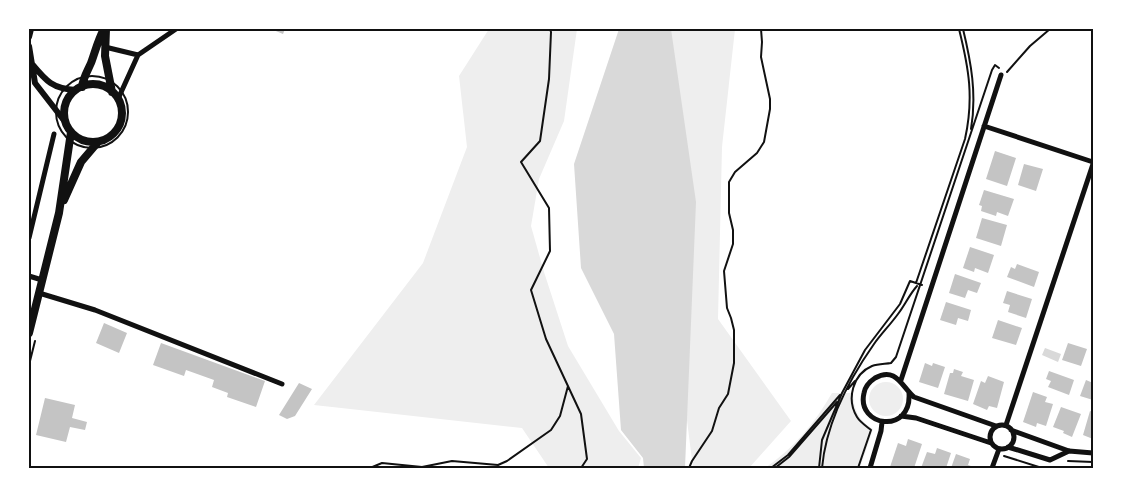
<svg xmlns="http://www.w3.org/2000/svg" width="1122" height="497" font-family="Manrope,sans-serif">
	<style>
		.green { fill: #eee }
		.water { fill: #d9d9d9 }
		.building { fill: #c4c4c4 }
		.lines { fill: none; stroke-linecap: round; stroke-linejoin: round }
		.path { stroke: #111; stroke-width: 2 }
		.minor { stroke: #111; stroke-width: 5 }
		.tertiary { stroke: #111; stroke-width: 6 }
		.primary { stroke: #111; stroke-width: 8 }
		.neatline { fill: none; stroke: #111; stroke-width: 2 }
	</style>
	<rect width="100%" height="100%" fill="#fff"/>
	<path class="green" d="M 489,29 L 577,29 L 564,121 L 539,179 L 531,226 L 544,272 L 568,346 L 619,431 L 641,458 L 638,468 L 549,468 L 522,428 L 314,405 L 423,263 L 467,147 L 459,76 Z
		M 671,29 L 735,29 L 722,147 L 718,319 L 791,421 L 749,468 L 693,468 L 659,198 Z
		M869 399a17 17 0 1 1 34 0a17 17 0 1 1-34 0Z
		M 832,393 L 853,393 C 854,410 858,420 873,429 L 860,468 L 765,468 C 793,449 815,423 832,393 Z"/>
	<path class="water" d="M 619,29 L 671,29 L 696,202 L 685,468 L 644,468 L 643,458 L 621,430 L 614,334 L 581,268 L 574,164 Z
		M 1045,348 L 1061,354 L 1058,362 L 1042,355 Z"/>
	<path class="building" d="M 271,29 L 285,29 L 283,34 Z
		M 995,151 L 1016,158 L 1007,186 L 986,179 Z
		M 1024,164 L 1043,169 L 1036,191 L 1018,185 Z
		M 984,190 L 1014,199 L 1008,216 L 997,212 L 996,216 L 981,211 L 982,206 L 979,205 Z
		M 982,218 L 1007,225 L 1001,246 L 976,238 Z
		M 970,247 L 994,255 L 988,273 L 975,268 L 974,272 L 963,268 Z
		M 1017,264 L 1039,272 L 1034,287 L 1007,277 L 1011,267 L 1015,269 Z
		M 955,274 L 981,283 L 977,293 L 968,290 L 965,298 L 949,293 Z
		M 1007,291 L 1032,299 L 1026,318 L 1008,312 L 1010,305 L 1003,303 Z
		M 946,302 L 971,310 L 968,321 L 958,318 L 956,325 L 940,320 Z
		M 998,320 L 1022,328 L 1016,345 L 992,338 Z
		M 104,323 L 127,333 L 119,353 L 96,343 Z
		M 161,343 L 265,381 L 256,407 L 227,397 L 228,393 L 212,387 L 214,380 L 186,370 L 184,376 L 153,365 Z
		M 1068,343 L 1087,349 L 1081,366 L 1062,360 Z
		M 925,363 L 932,366 L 933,363 L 945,367 L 938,388 L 919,382 Z
		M 954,369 L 963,372 L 961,376 L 974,380 L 968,401 L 944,394 L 950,373 L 953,373 Z
		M 1049,371 L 1074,380 L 1069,395 L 1048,387 L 1051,381 L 1046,379 Z
		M 988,376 L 1004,382 L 997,408 L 989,406 L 987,410 L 973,404 L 981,381 L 985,383 Z
		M 1086,380 L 1093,383 L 1093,400 L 1080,396 Z
		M 299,383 L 312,389 L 295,416 L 287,419 L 279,415 Z
		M 1033,392 L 1047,397 L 1045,402 L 1053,404 L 1046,426 L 1037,423 L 1036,427 L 1023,422 Z
		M 45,398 L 75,405 L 72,418 L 87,422 L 85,430 L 70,427 L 66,442 L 36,435 Z
		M 1061,407 L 1081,414 L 1072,437 L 1063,433 L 1064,431 L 1053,427 Z
		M 1090,411 L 1093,412 L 1093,439 L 1083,435 Z
		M 908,439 L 922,444 L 914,468 L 890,467 L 898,443 L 906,446 Z
		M 937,448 L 951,453 L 946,468 L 921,468 L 927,452 L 935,454 Z
		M 956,454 L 970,459 L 968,465 L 977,468 L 951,468 Z"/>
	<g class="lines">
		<path class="path" d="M 550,29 L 551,32 L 549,79 L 540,141 L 521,162 L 549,208 L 550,251 L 531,290 L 546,339 L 581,414 L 587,459 L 581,468
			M 963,29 C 971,62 977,94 971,129
			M 1007,72 L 1030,46 L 1050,29
			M56 112a36 36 0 1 1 72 0a36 36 0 1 1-72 0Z
			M 916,283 L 965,139 C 974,98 969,69 959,29
			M 29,365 L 35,341
			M 848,389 L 855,381
			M 1004,456 L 1042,468
			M 1068,461 L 1093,462
			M 370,468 L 382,463 L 422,467 L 452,461 L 498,465 L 507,461 L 551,430 L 560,416 L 568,386
			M 689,468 L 692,461 L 712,431 L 719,408 L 728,394 L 734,363 L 734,330 L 731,318 L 727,308 L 724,271 L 733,244 L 733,230 L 729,213 L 729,182 L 735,172 L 757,153 L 764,142 L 770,109 L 770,99 L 761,57 L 762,42 L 761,29
			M 771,468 L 788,455 L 840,395
			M 775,468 L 789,457 L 837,402
			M 819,468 L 822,440 L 842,393 L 865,350 L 900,304 L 910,281 L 922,285
			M 822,468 C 826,424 848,381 874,344 C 881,334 890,325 898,314 C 905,305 909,295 917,286
			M 858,468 L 871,430 C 866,426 860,422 857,417 C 846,399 853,374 872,366 C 878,364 885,364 891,363 L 896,357 L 992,70 L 995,65 L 999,68"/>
		<path class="minor" d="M 105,47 L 138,55 L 176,29
			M 118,99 L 138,55
			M 984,126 L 1093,162
			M 29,238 L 54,134
			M 29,276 L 42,280
			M 39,293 L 95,310 L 282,384
			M 901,380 L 1001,75
			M 909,393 C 912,435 856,427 864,393 C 865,387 869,382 875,378 C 896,366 902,387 914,397 L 996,426
			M 901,416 L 916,418 L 991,443
			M990 437a12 12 0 1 1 24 0a12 12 0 1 1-24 0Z
			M 1006,425 L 1093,164
			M 1011,430 L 1069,451 L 1093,453
			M 1008,447 L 1050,460 L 1069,451
			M 870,468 L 881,431 L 882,422
			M 992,468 L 999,449"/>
		<path class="tertiary" d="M 29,37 L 31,29
			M 29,46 L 35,83 L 66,123
			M 32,64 C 46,81 53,89 76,90"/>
		<path class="primary" d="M 106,29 L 105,56 L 112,92
			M64 113a29 29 0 1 1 58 0a29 29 0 1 1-58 0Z
			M 82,87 C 83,78 87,72 91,63 C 95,52 98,40 104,29
			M 64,200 L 81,162 L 98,142
			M 29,333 L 59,213 L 71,132"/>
	</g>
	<rect width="1122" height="497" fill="none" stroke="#ffffff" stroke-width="60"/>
	<rect x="30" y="30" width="1062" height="437" class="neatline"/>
</svg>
